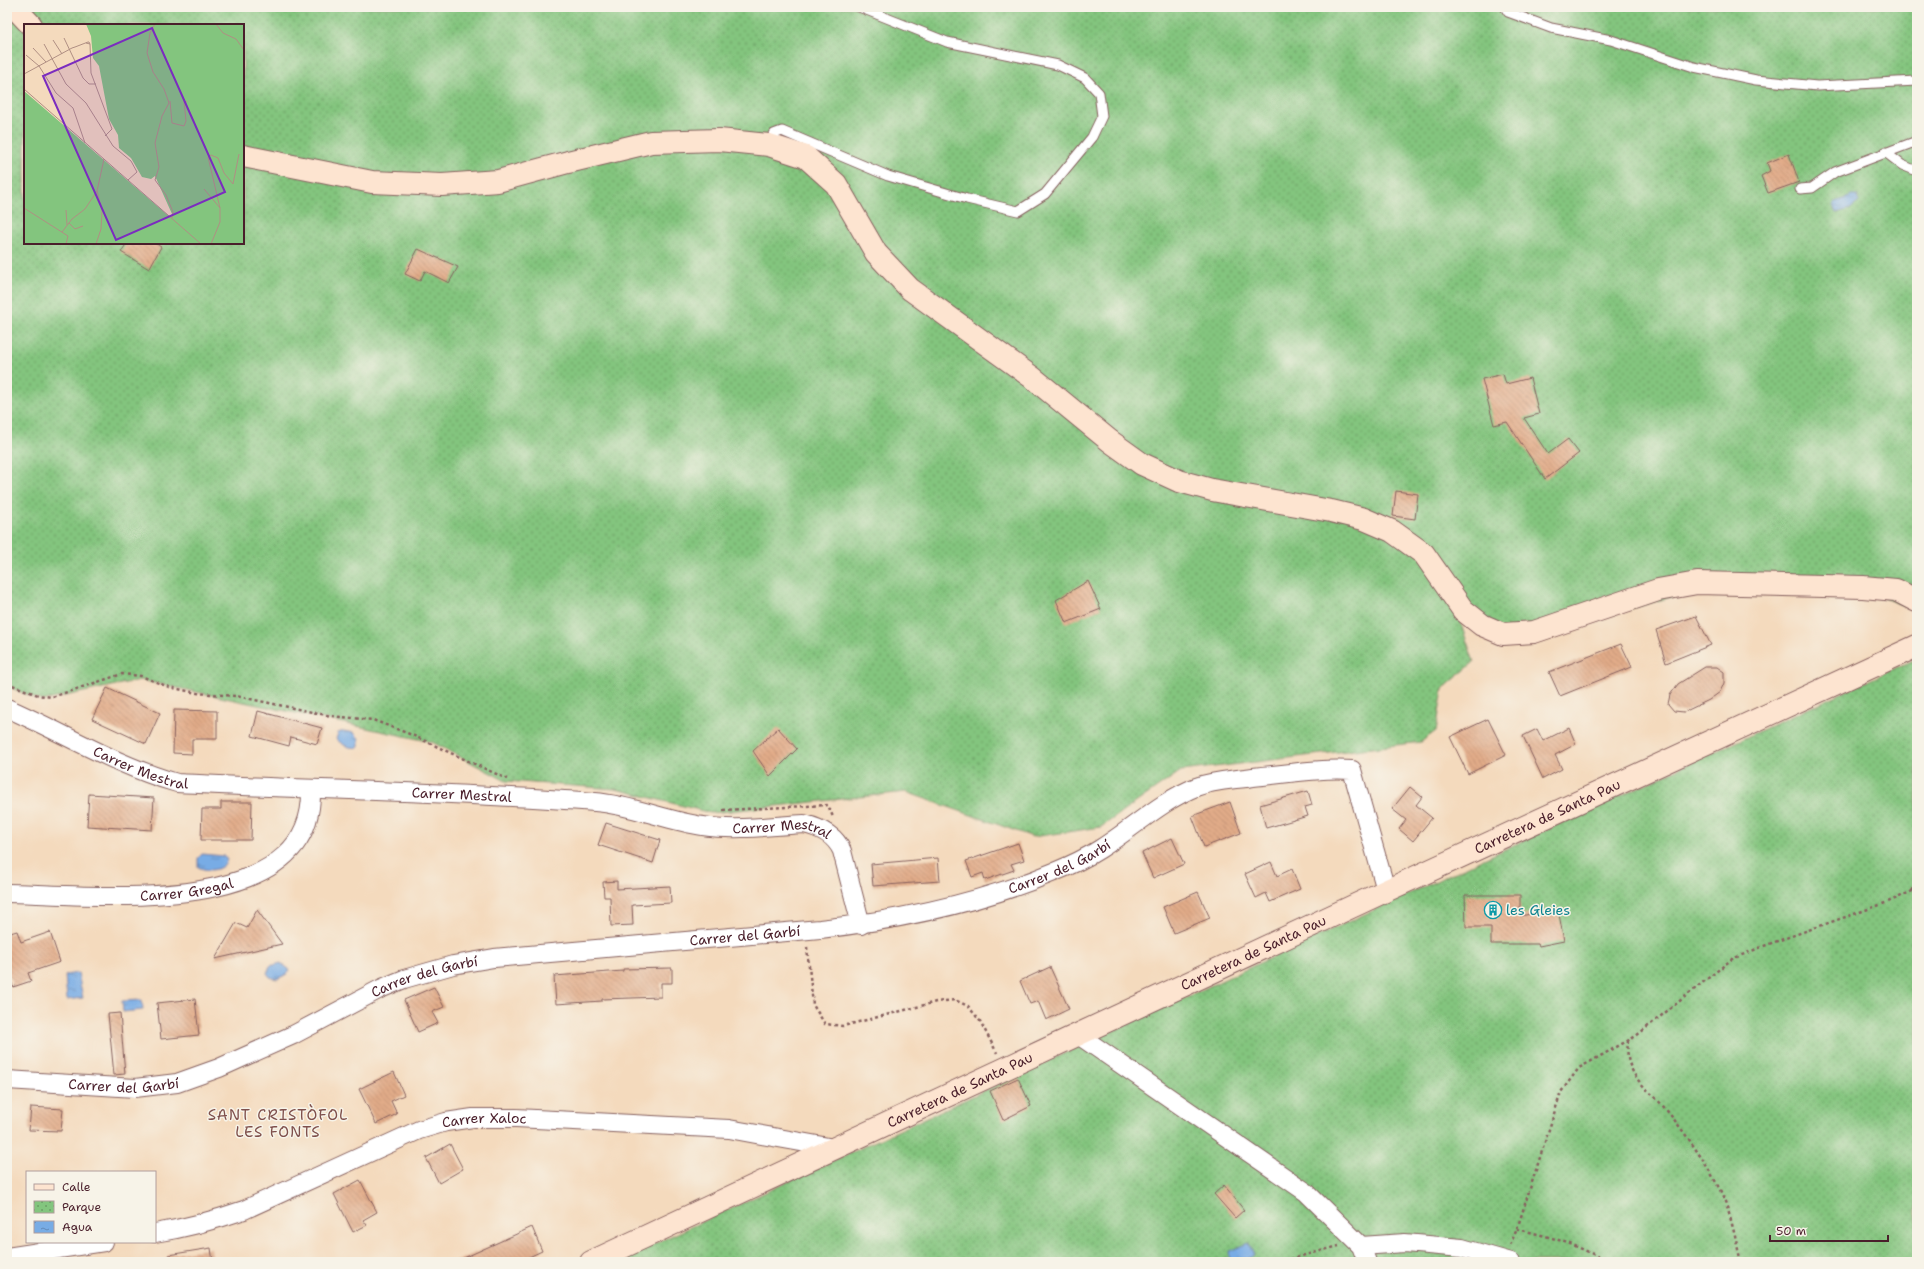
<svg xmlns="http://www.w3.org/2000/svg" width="1924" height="1269" font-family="'Shantell Sans',sans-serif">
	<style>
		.park { fill: url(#park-dots); stroke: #667254; fill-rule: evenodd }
		.water { fill: url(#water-ripples); stroke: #616688 }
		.building { fill: url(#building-back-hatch) }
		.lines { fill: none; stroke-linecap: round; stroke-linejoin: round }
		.lane-casing { stroke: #86605e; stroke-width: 11 }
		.street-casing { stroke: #86605e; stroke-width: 20 }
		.secondary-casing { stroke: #86605e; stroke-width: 24 }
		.path { stroke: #86605e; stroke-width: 2.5; stroke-dasharray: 3 3; stroke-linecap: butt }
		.lane { stroke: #fff; stroke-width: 9 }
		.street { stroke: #fff; stroke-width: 18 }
		.secondary { stroke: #fde4d0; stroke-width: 22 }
		.labels { text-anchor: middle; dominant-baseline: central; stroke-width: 3; stroke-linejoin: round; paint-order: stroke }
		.street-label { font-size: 14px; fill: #4a1f2b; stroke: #f7f3e8 }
		.culture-label { font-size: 14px; fill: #0d838f; stroke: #f7f3e8; text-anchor: start }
		.neighbourhood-label { font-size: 15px; letter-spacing: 1px; fill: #7f504c; stroke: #f7f3e8 }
		.inset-road { fill: none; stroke: #b08f83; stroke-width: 1 }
		.view { fill: #7b2cbf; fill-opacity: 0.15; stroke: #7b2cbf; stroke-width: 2 }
		.inset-edge { fill: none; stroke: #4a1f2b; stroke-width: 2 }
	</style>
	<defs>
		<pattern id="park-dots" width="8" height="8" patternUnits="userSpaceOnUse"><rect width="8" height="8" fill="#83c57e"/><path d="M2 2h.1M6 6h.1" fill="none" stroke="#6d9f67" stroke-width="1.8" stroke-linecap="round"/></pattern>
		<pattern id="water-ripples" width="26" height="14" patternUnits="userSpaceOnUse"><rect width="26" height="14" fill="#78ace5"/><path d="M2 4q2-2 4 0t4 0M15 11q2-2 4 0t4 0" fill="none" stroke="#648bba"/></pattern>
		<pattern id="building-back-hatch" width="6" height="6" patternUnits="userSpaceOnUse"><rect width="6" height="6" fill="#e2ac89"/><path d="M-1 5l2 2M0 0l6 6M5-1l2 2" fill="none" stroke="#b98b70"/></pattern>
	</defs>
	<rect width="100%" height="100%" fill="#f7f3e8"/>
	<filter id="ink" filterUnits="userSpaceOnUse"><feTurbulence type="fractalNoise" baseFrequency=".025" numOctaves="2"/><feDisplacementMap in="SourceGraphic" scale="8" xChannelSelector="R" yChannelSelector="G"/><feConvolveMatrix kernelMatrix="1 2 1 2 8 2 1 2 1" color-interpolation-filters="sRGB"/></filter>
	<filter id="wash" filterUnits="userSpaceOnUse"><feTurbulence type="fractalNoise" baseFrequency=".012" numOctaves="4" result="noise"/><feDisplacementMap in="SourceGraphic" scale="16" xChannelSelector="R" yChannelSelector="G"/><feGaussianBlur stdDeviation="0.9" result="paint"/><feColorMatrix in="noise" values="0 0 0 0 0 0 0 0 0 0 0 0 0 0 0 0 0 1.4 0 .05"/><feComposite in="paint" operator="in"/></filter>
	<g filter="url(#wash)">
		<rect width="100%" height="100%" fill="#f4dabd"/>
		<path class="park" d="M 7,7 L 1917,7 L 1917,620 L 1910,607 L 1874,595 L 1688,592 L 1519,641 L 1455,607 L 1474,662 L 1443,689 L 1436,731 L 1421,742 L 1181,771 L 1101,827 L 1033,837 L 906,792 L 711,813 L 616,789 L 506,781 L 432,742 L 140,680 L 42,701 L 7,686 ZM 25,25 L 243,25 L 243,243 L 25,243 Z
			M 1917,658 L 1917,1262 L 615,1262 Z"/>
		<path class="water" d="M 1852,196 L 1858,196 L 1859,202 L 1850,209 L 1836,213 L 1833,205 L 1836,202 Z
			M 344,731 L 354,733 L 359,738 L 359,747 C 349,749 343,745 336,739 L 338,733 Z
			M 202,854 L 224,856 L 227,860 C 222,871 209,872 198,867 L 198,858 Z
			M 281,963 L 290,970 L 287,974 L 277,979 L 270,977 L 267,973 L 270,966 Z
			M 78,973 L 83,998 L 67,1000 L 65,975 Z
			M 142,1000 L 143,1010 L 123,1012 L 122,1001 Z
			M 1249,1243 L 1254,1256 L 1238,1262 L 1230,1262 L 1229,1251 Z"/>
		<g id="blocks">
			<path class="building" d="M 1789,154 L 1799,182 L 1768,193 L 1761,176 L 1770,171 L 1767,163 Z
				M 127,243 L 155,243 L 161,247 L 149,269 L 121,252 Z
				M 418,249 L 458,267 L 449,283 L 425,271 L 420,281 L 405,274 Z
				M 1503,374 L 1506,384 L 1530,378 L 1539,414 L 1524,418 L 1548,454 L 1568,439 L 1579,453 L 1545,479 L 1507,422 L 1494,425 L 1482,379 Z
				M 1396,491 L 1418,494 L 1415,519 L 1393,516 Z
				M 1088,581 L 1101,609 L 1066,623 L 1056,600 Z
				M 1696,616 L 1711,645 L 1666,663 L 1656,630 Z
				M 1621,644 L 1632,667 L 1560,696 L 1549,672 Z
				M 1705,667 L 1717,667 L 1724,672 L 1724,683 L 1720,692 L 1709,700 L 1684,712 L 1674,711 L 1668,704 L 1670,695 L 1678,684 Z
				M 107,688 L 160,713 L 146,744 L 92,719 Z
				M 174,710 L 217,711 L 217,739 L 192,739 L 192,754 L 173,753 Z
				M 258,711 L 322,728 L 317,744 L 291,737 L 289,746 L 252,736 Z
				M 1488,719 L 1506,755 L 1468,774 L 1450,737 Z
				M 778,728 L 797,749 L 770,776 L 753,751 Z
				M 1569,728 L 1576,744 L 1555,755 L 1562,769 L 1543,779 L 1523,736 L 1537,729 L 1543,741 Z
				M 1410,787 L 1422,797 L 1416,805 L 1432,818 L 1413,841 L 1399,829 L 1406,820 L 1392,809 Z
				M 1308,791 L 1312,805 L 1305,807 L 1308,816 L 1266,828 L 1260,805 Z
				M 89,794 L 154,798 L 152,830 L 87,826 Z
				M 221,802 L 252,802 L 251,840 L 201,840 L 202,809 L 221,809 Z
				M 1230,802 L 1241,833 L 1204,847 L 1192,816 Z
				M 606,823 L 660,840 L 653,863 L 598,845 Z
				M 1172,838 L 1184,864 L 1153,878 L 1142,853 Z
				M 1018,843 L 1024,860 L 1011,864 L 1014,870 L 985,880 L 983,873 L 972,877 L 966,861 Z
				M 938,858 L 940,881 L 873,886 L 871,864 Z
				M 1271,862 L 1277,876 L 1292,869 L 1300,889 L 1270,902 L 1266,893 L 1256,898 L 1245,874 Z
				M 617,881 L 617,889 L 670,886 L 671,903 L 632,905 L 633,925 L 611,926 L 610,897 L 604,897 L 603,882 Z
				M 1198,892 L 1210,918 L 1174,933 L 1163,907 Z
				M 1465,895 L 1520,895 L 1520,916 L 1558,909 L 1564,941 L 1539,946 L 1538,944 L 1491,944 L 1491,927 L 1466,927 Z
				M 257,910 L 282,944 L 215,959 L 236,923 L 247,928 Z
				M 17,931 L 21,942 L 50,932 L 60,962 L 28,973 L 31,981 L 13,987 L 7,968 L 7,934 Z
				M 1050,967 L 1069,1009 L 1046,1020 L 1038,1001 L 1030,1004 L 1020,981 Z
				M 672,968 L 672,983 L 661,983 L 661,997 L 602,999 L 602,1001 L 556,1004 L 554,976 L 623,971 L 623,969 Z
				M 434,987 L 444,1007 L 432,1012 L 438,1023 L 418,1032 L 404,1000 Z
				M 195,999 L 199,1035 L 161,1039 L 157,1003 Z
				M 120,1013 L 125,1074 L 114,1075 L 108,1014 Z
				M 394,1072 L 404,1095 L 391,1101 L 397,1114 L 376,1124 L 359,1089 Z
				M 1018,1078 L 1031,1106 L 1003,1120 L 990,1091 Z
				M 31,1107 L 63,1109 L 61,1131 L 29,1130 Z
				M 450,1144 L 463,1169 L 439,1183 L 426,1158 Z
				M 360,1180 L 377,1212 L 363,1220 L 367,1225 L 353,1232 L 334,1194 Z
				M 1224,1185 L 1244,1210 L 1235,1218 L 1214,1194 Z
				M 532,1227 L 542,1251 L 518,1262 L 455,1262 Z
				M 211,1248 L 213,1262 L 168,1262 L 168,1255 Z"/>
		</g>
	</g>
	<g filter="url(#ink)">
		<use href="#blocks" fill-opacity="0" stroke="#86605e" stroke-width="1"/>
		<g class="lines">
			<defs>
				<path id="lane" d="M 1505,7 L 1508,12 L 1551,28 L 1611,40 L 1694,67 L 1756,80 L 1817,86 L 1917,81
					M 769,145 L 774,134 L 782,131 L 888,176 L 967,199 L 1018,211 L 1045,194 L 1092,137 L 1102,116 L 1099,93 L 1085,78 L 1058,65 L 947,42 L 859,7
					M 1885,152 L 1902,165 L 1917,171
					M 1800,189 L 1812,188 L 1835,172 L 1917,141"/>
				<g id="street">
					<path id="s1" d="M 7,708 C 64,733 117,766 177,783 C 317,790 456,792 595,802 C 632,805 667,821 703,826 C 736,831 772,826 804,824 C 821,828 835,835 842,851 L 861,925"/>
					<path id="s2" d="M 7,893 C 92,894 315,922 311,789"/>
					<path d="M 1077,1034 L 1306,1192 L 1361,1246 L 1367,1262"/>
					<path id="s3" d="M 7,1080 L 135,1088 L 177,1083 L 219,1068 L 293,1035 L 380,989 L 404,979 L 453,965 L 494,958 L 820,929 C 899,920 980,903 1054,872 C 1069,866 1086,858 1100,849 C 1132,829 1161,801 1196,787 C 1214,780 1234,780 1253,777 C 1286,774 1318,768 1352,770 L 1386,890"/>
					<path id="s4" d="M 155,1233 C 186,1228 215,1220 244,1210 L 419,1130 L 446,1122 L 473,1118 L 516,1118 L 729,1129 L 834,1148"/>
					<path d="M 1361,1246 L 1405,1243 L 1462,1248 L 1511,1262"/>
					<path d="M 7,1257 L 104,1242"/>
				</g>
				<g id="secondary">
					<path d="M 14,7 L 31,25"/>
					<path d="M 243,156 L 372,182 L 442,185 L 498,181 L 568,162 L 651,142 L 719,140 L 769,145 L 806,157 L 836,184 L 876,253 L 910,289 L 1033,378 L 1110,441 L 1142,464 L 1179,481 L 1212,490 L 1331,511 L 1364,519 L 1392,531 L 1424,554 L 1463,610 L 1482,625 L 1503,634 L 1534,632 L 1658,590 L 1697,583 L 1863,587 L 1896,590 L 1917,601"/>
					<path id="s5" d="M 591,1262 L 1379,894 L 1917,646"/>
				</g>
			</defs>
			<use href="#lane" class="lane-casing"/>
			<use href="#street" class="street-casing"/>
			<use href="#secondary" class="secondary-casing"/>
			<path class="path" d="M 7,683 L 38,695 L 52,697 L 122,674 L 141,676 L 169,687 L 197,693 L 236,696 L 331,716 L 373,720 L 412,735 L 507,779
				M 723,810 L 828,805 L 833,817
				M 1912,891 L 1917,884
				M 807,947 L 813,1005 L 825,1024 L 843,1026 L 936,1002 L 955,1000 L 968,1006 L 980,1021 L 997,1053
				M 1628,1040 C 1627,1052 1627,1060 1632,1070 C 1639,1085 1653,1094 1663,1106 C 1684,1131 1703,1158 1718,1186 C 1730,1208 1735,1238 1741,1262
				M 1517,1229 C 1552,1237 1576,1244 1608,1262
				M 1510,1245 L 1517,1229 L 1561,1092 L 1579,1068 L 1636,1036 L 1732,959 L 1769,944 L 1888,902 L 1917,889
				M 1279,1262 L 1339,1246"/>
			<use href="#lane" class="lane"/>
			<use href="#street" class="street"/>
			<use href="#secondary" class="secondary"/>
		</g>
	</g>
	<defs>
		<symbol id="building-ring" viewBox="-11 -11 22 22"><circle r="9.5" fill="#f7f3e8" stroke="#0f9aa8" stroke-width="1.5"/><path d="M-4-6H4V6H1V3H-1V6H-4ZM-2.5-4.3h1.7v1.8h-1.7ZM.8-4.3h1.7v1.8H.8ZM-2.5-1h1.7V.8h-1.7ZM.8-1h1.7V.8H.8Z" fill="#0f9aa8"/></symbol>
	</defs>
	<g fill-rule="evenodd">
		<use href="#building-ring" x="1483" y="900" width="20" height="20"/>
	</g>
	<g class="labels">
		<g class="street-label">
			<text stroke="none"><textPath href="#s1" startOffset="147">Carrer Mestral</textPath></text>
			<text stroke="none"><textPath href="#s1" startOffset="471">Carrer Mestral</textPath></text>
			<text stroke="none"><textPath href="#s5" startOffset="1055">Carretera de Santa Pau</textPath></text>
			<text stroke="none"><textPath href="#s1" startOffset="795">Carrer Mestral</textPath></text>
			<text stroke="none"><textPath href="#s3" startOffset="1089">Carrer del Garbí</textPath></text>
			<text stroke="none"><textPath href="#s2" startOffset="180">Carrer Gregal</textPath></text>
			<text stroke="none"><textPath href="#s3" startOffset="765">Carrer del Garbí</textPath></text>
			<text stroke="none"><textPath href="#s5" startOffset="731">Carretera de Santa Pau</textPath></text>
			<text stroke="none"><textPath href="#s3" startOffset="441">Carrer del Garbí</textPath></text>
			<text stroke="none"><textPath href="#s3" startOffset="117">Carrer del Garbí</textPath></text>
			<text stroke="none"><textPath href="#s5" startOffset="407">Carretera de Santa Pau</textPath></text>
			<text stroke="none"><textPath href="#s4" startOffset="351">Carrer Xaloc</textPath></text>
		</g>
		<g class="culture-label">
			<text x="1506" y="910">les Gleies</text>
		</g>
		<g class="neighbourhood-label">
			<text x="278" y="1115">SANT CRISTÒFOL<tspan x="278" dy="17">LES FONTS</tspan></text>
		</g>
	</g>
	<g transform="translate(24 24)">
		<rect width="220" height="220" fill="#f4dabd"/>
		<path d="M 62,0 L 220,0 L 220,220 L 0,220 L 0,67 L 146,193 L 148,190 L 131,152 L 127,155 L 118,153 L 107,134 L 95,124 L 94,111 L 85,95 L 75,42 L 69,34 L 67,12 Z" fill="#83c57e"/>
		<path class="inset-road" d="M 131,0 L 126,9 L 123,29 L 129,48 L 140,65 L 145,79 L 138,92 L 131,119 L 135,143 L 131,156 L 142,171 L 149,188 L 148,194M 192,0 L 199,9 L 212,15 L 220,26M 40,14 L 59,54 L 65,60 L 72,60M 29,16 L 38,30M 20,20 L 42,60 L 62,79 L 89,122 L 107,137 L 113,148 L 104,156M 66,20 L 67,49 L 88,105 L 81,112M 9,24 L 22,38M 2,31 L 15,42 L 32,69 L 49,84 L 61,119M 0,50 L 48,24 L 51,23 L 64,18 L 65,18 L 66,20 L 62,19M 0,65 L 177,220M 146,77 L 148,99 L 160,102 L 162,97 L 160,77 L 163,78M 180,165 L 196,184 L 196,198 L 187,220M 0,184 L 44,212 L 42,220M 196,184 L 184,133 L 187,131 L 194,134 L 200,149 L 209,160 L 215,130M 42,186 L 43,201M 45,199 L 51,205 L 59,202M 38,208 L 48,195 L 61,185 L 73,167 L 80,135M 72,220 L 77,205 L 78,187 L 73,167"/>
		<path class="view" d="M 128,4 L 201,168 L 92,216 L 19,52 Z"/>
		<rect width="220" height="220" class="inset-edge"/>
	</g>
	<rect width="1924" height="1269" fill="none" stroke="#f7f3e8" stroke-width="24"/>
	<rect x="26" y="1171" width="130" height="72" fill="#f7f3e8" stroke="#b29e9c"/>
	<rect x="34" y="1184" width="20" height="6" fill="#fde4d0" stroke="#b29e9c"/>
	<text x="62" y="1191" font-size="12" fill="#4a1f2b">Calle</text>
	<rect x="34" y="1201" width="20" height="12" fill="url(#park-dots)" stroke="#b29e9c"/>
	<text x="62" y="1211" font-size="12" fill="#4a1f2b">Parque</text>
	<rect x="34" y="1221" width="20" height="12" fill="url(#water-ripples)" stroke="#b29e9c"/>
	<text x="62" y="1231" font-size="12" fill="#4a1f2b">Agua</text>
	<path d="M1770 1235v6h118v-6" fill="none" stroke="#4a1f2b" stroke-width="2"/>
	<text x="1776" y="1235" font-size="12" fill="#4a1f2b" stroke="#f7f3e8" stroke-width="3" paint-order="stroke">50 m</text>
</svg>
